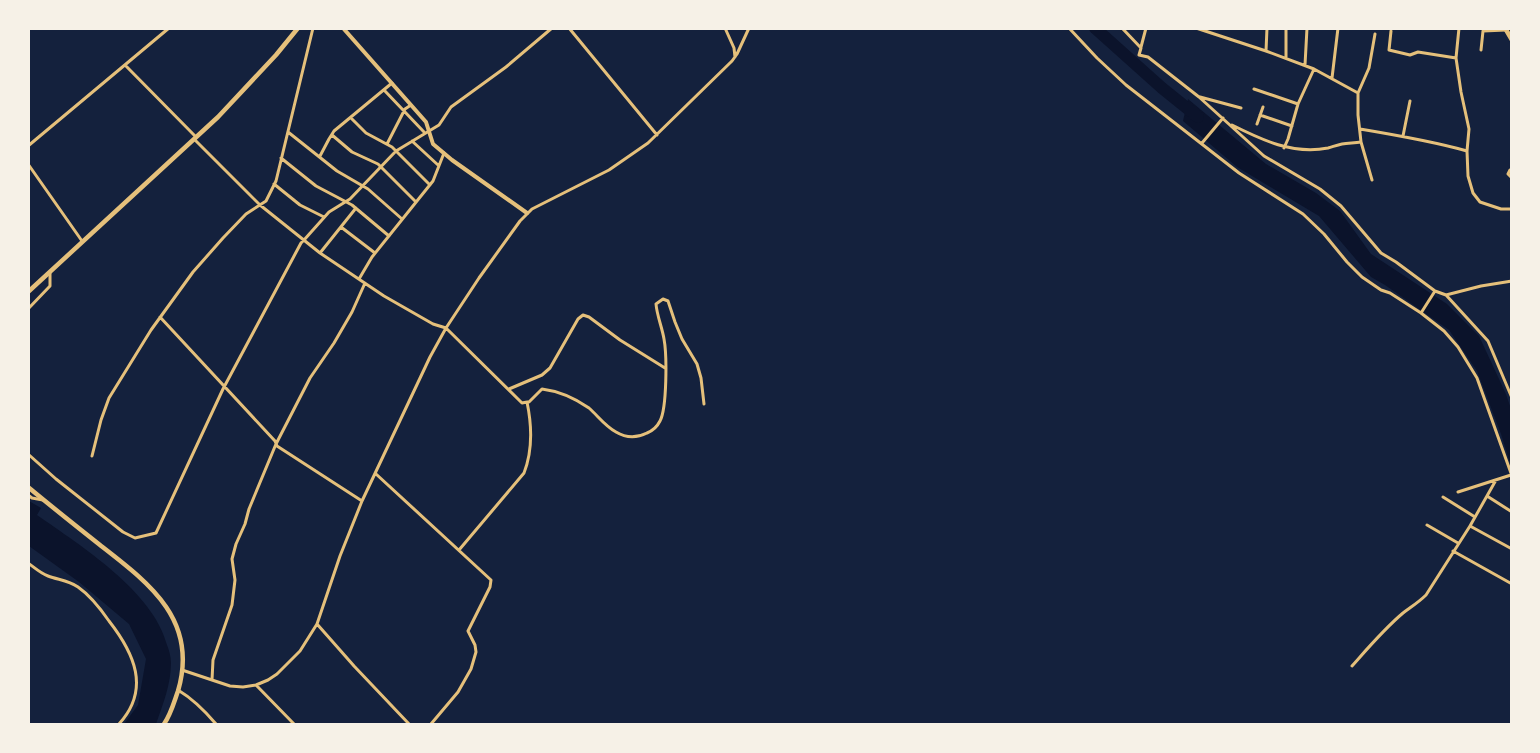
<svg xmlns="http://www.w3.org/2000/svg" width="1540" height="753" font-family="'Nunito Sans',sans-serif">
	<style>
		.water { fill: #0b132b }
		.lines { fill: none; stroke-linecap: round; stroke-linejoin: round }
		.river { stroke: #0b132b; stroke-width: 12 }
		.minor { stroke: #e5c07b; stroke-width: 3 }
		.tertiary { stroke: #e5c07b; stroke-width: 4 }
		.secondary { stroke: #e5c07b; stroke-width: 4.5 }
	</style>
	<rect width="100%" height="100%" fill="#14213d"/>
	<path class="water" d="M 1188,99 L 1266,164 L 1316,193 L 1340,211 L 1371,254 L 1447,304 L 1479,336 L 1506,394 L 1511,409 L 1511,466 L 1501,434 L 1477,371 L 1449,330 L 1385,285 L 1371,277 L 1319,216 L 1237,167 L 1183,121 Z
		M 29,501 L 41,508 L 37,515 C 81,546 153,591 167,645 C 169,650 171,657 171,663 C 171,684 163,704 156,724 L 124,724 L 138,705 L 146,659 L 129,624 L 79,582 L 29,546 Z"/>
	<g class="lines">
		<path class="river" d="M 1095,28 L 1162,88 L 1198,117"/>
		<path class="minor" d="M 569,28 L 657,135
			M 725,28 L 734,48 L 735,57
			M 1069,28 L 1097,58 L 1126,85 L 1239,173 L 1303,214 L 1324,234 L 1347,262 L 1362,277 L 1381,290 L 1390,293 L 1421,313 L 1444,331 L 1458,347 L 1477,378 L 1512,476
			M 1122,28 L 1141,48 L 1139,55 L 1148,57 L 1199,97 L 1264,156 L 1320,189 L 1341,206 L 1381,253 L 1396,262 L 1435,291
			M 1196,28 L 1266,51 L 1314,69 L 1358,93
			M 1459,28 L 1456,58 L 1461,92 L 1469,129 L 1467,151 L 1468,176 L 1473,193 L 1480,202 L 1501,209 L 1512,209
			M 1391,31 L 1389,50 L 1410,55 L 1418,52 L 1456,58
			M 1141,47 L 1146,28
			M 1481,50 L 1483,31 L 1506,30
			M 1266,51 L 1267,28
			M 1286,58 L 1286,28
			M 125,65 L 196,137
			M 1305,65 L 1307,28
			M 1332,78 L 1338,28
			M 1254,89 L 1298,104
			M 384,90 L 424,132
			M 1200,97 L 1241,108
			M 1260,115 L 1292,126
			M 351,118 L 366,133 L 392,147 L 430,185
			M 1257,124 L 1263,107
			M 1232,125 C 1262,140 1293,155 1328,148 C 1332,147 1337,145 1342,144 C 1348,143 1354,143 1361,142
			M 1360,129 C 1396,135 1432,141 1467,151
			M 288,132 L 337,171 L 368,189 L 402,219
			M 332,135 L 352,152 L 378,164 L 416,202
			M 1403,136 L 1410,101
			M 194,139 L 260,205 L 320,253 L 384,296 L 433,324 L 446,328 L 522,403 L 527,402
			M 412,141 L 438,165
			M 1202,143 L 1223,118
			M 387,144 L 405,109 L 411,105
			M 28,146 L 169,28
			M 1284,148 L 1288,139 L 1298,104 L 1314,69
			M 320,156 L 329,139 L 334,131 L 392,83
			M 281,158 L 316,186 L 352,205 L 389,236
			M 28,164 L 82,241
			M 1510,170 L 1508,174 L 1512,178
			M 1372,180 L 1361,142 L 1358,115 L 1358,93 L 1369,68 L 1375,34
			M 274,184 L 300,205 L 324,217
			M 341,227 L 375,253
			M 320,253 L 356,208
			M 359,279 L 372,257 L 433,181 L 444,153
			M 1446,295 L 1488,341 L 1512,398
			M 28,309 L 50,286 L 50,272
			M 1421,313 L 1435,291 L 1446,295 L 1481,286 L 1512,281
			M 160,317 L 275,441 L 277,446 L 362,501
			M 509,389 L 542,375 L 550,368 L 578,319 L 583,315 L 589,317 L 620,340 L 665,368
			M 527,402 L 529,402 L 542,389 C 558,391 576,399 589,408 C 598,416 605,426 616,432 C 626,438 637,438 647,433 C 652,431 657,427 660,421 C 667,408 667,355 664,339 C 662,327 657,316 656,304 L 663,299 L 668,301 L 675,322 L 682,339 L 697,364 L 701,378 L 704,404
			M 28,454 L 56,479 L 123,532 L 135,538 L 156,533 L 223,389 L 301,243 L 304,240 L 329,212 L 350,199 L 396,151 L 439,125 L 451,107 L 506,67 L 552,28
			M 92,456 L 101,420 L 109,398 L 151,330 L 193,272 L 223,238 L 246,214 L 266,201 L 276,181 L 313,28
			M 376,474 L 491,580 L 490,587 L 468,631 L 475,645 L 476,652 L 471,669 L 458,692 L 431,724
			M 1458,492 L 1511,475
			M 28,495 L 32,498 L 43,500
			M 1487,496 L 1512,512
			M 1443,497 L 1475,517
			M 1427,525 L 1458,543
			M 1470,526 L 1512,549
			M 459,550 L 524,473 C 533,450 532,426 527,402
			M 1453,551 L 1512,584
			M 28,563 C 35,568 40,573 48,576 C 58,580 68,580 78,587 C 91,596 100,608 109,621 C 134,653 151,689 119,724
			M 317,624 L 354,666 L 409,724
			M 1352,666 C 1368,648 1384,629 1403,613 C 1411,607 1419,602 1426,595 L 1470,526 L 1496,480
			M 182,670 L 230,686 L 243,687 L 256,685 L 268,680 L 277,674 L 300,651 L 317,624 L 340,556 L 362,501 L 430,357 L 446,328 L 479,278 L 520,221 L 532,209 L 609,170 L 648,143 L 732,61 L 737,54 L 749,28
			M 212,680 L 213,660 L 232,605 L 235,580 L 232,559 L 236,544 L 245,524 L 249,509 L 276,444 L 310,378 L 334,343 L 352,312 L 365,283
			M 256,685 L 294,724
			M 178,690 C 193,699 205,711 216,724"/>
		<path class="tertiary" d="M 343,28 L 426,122 L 433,144 L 452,160 L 527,213"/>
		<path class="secondary" d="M 1505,28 L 1512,40
			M 28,292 L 218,117 L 276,55 L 298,28
			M 28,487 C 52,507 76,526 100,545 C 149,583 199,620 178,691 C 174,702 171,714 164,724"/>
	</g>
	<rect width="1540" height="753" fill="none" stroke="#f6f1e7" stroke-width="60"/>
</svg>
